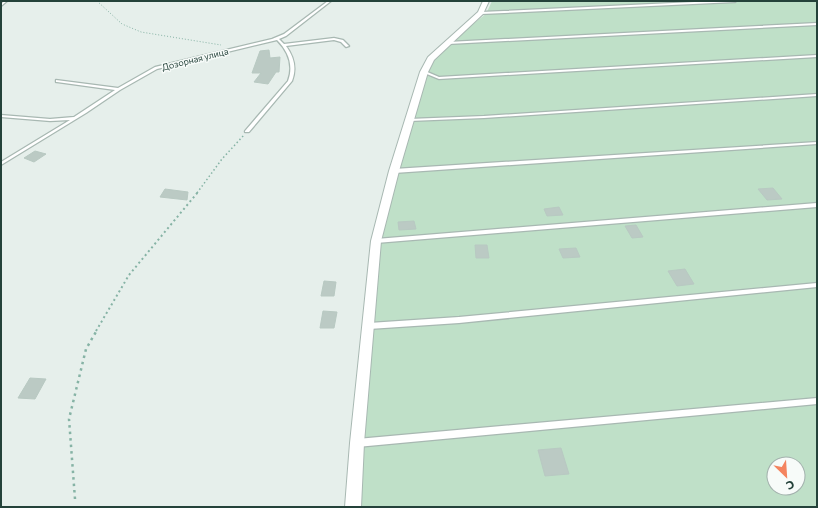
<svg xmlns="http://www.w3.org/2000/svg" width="818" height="508" font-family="Commissioner,sans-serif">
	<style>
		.green { fill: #bfe0c8; fill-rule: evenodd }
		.building { fill: #bbcac4; stroke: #b8c9c2 }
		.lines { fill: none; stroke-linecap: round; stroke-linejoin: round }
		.lane-casing { stroke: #a8b8b2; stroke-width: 2.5 }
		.street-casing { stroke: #a8b8b2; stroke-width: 2 }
		.path-far3 { stroke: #86b3a5; stroke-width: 1; stroke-dasharray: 1 2; stroke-linecap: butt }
		.path-far2 { stroke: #86b3a5; stroke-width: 1.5; stroke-dasharray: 1.5 2.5; stroke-linecap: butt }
		.path-far1 { stroke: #86b3a5; stroke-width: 2; stroke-dasharray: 2 3; stroke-linecap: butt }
		.path { stroke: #86b3a5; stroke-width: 2.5; stroke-dasharray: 2.5 4; stroke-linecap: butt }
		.lane { fill: #fff; fill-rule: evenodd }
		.street { fill: #fff; fill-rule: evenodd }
		.labels { text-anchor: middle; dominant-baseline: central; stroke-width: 3; stroke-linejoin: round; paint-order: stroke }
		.far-street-label { font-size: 9px; fill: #24423a; stroke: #f7fbf9 }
	</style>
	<rect width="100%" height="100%" fill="#e6efeb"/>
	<path class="green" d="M 492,1 L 817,1 L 817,507 L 353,507 L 376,241 L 424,72 L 448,43 L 486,14 ZM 774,464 L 798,464 L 798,488 L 774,488 Z"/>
	<path class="building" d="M 269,50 L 270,58 L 280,57 L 279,72 L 276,72 L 268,84 L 254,82 L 261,73 L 252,73 L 260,51 Z
		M 35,151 L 46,154 L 34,162 L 24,158 Z
		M 773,188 L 782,199 L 767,200 L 758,189 Z
		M 165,189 L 188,192 L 187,200 L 160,197 Z
		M 559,207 L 563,215 L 547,216 L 544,209 Z
		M 414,221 L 416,229 L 399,230 L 398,222 Z
		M 636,225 L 643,237 L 632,238 L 625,226 Z
		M 475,245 L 487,245 L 489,258 L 476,258 Z
		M 576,248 L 580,257 L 563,258 L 559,249 Z
		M 685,269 L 694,284 L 677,286 L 668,271 Z
		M 324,281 L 336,282 L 334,296 L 321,296 Z
		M 323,311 L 337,312 L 334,328 L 320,328 Z
		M 30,378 L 46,379 L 35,399 L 18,398 Z
		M 561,448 L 569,474 L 545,476 L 538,450 Z"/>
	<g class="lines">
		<defs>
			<path id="lane" d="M 4,1 L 7,1 L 1,6 L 1,4 Z
				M 328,1 L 331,1 L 286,36 L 279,39 L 284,44 L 334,38 L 343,40 L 349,46 L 346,47 L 341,42 L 334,40 L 286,46 C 294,57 297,68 292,81 L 249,132 L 245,132 L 245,131 L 288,81 C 294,65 288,51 277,40 L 157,69 L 120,90 L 86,113 L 1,165 L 1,162 L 70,120 L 50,121 L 1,117 L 1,115 L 50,119 L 74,117 L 115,90 L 57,82 L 56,82 L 56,80 L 118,88 L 155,67 L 272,39 L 284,34 Z
				M 716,1 L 736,1 L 735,2 L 481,14 L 479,13 L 481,12 Z
				M 817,23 L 817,25 L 448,44 L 446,43 L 448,42 Z
				M 817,55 L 817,57 L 439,79 L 422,72 L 425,71 L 439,77 Z
				M 817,94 L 817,96 L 484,118 L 409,121 L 407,120 L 409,119 L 484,116 Z
				M 817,142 L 817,144 L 394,173 L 392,171 L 394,169 Z
				M 817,203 L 817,207 L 376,243 L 373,241 L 376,239 Z
				M 817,283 L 817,287 L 459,323 L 369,329 L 367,328 L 366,326 L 367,324 L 369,323 L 459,317 Z
				M 817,398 L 817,404 L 357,447 L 354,446 L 353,443 L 354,440 L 357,439 Z"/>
			<path id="street" d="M 483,1 L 489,1 L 483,14 L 434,60 L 428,72 L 399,171 L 381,241 L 364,443 L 361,507 L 345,507 L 350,443 L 371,241 L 389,171 L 420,72 L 428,57 L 478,12 Z"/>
		</defs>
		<use href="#lane" class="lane-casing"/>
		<use href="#street" class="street-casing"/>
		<path class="path-far3" d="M 97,1 L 122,24 L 141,32 L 221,45"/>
		<path class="path-far2" d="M 197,193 L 222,159 L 244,135"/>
		<path class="path-far1" d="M 96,331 L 129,275 L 198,192"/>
		<path class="path" d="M 75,499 L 69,419 L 86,349 L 97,330"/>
		<use href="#lane" class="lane"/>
		<use href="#street" class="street"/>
	</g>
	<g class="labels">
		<g class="far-street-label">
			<text transform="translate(195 59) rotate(-14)">Дозорная улица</text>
		</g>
	</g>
	<rect width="818" height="508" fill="none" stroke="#24423a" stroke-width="4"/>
	<g transform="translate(786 476) rotate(155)"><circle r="19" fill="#f7fbf9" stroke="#a3b1ad"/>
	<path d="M0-3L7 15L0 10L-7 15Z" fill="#f4845f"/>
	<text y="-6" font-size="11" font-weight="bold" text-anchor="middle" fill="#24423a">С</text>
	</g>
</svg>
